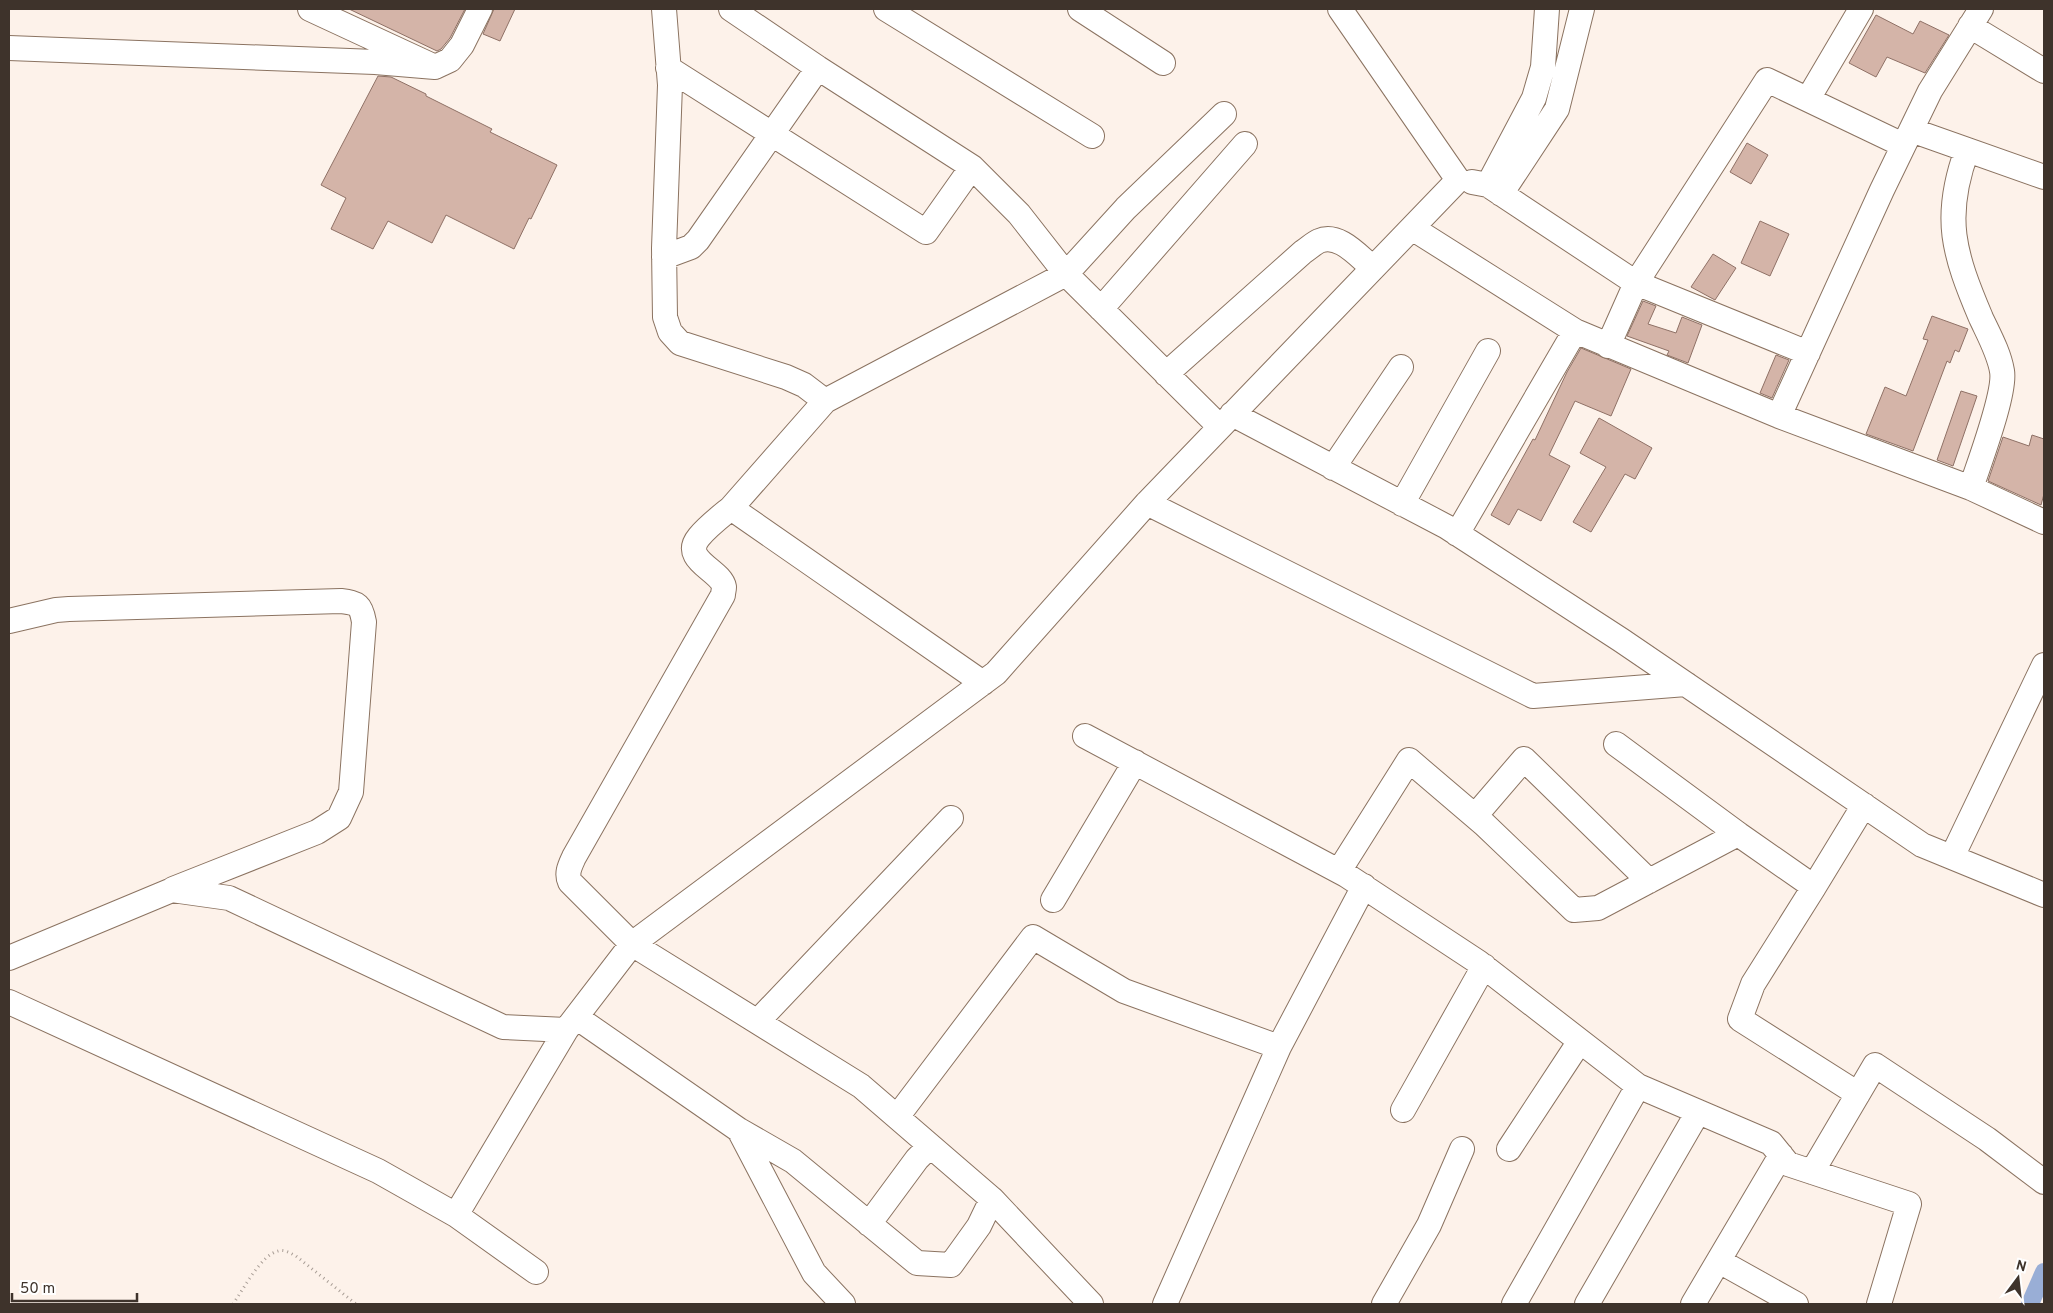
<svg xmlns="http://www.w3.org/2000/svg" width="2053" height="1313" font-family="Overpass,sans-serif">
	<style>
		.lines { fill: none; stroke-linecap: round; stroke-linejoin: round }
		.canal { stroke: #99aed6; stroke-width: 18 }
		.building { fill: #d4b4a8; stroke: #8f7166 }
		.minor-casing { stroke: #8b7361; stroke-width: 26 }
		.path { stroke: #a89d95; stroke-width: 3; stroke-dasharray: 1 4; stroke-linecap: butt }
		.minor { stroke: #fff; stroke-width: 24 }
	</style>
	<rect width="100%" height="100%" fill="#fdf2ea"/>
	<g class="lines">
		<path class="canal" d="M 2030,1304 L 2044,1272"/>
	</g>
	<path class="building" d="M 349,9 L 465,9 L 450,38 L 441,49 L 437,51 Z
		M 494,9 L 515,9 L 500,41 L 483,34 Z
		M 1876,15 L 1913,34 L 1920,21 L 1949,35 L 1925,73 L 1887,57 L 1876,77 L 1849,63 Z
		M 378,76 L 391,77 L 426,94 L 426,96 L 492,129 L 490,132 L 557,165 L 531,219 L 529,218 L 514,249 L 446,215 L 432,243 L 388,221 L 373,249 L 331,229 L 346,198 L 321,185 Z
		M 1747,143 L 1768,155 L 1751,184 L 1730,172 Z
		M 1760,221 L 1789,234 L 1770,276 L 1741,263 Z
		M 1713,254 L 1736,268 L 1715,300 L 1691,287 Z
		M 1643,301 L 1656,306 L 1648,324 L 1676,333 L 1682,317 L 1702,325 L 1688,363 L 1667,355 L 1669,351 L 1627,336 Z
		M 1932,316 L 1968,329 L 1959,352 L 1955,350 L 1950,363 L 1947,361 L 1913,451 L 1866,434 L 1885,387 L 1906,396 L 1928,340 L 1923,339 Z
		M 1581,348 L 1631,369 L 1611,416 L 1575,401 L 1549,455 L 1570,466 L 1541,521 L 1518,509 L 1509,525 L 1491,515 L 1533,439 L 1535,440 L 1567,372 Z
		M 1776,355 L 1789,360 L 1772,398 L 1760,393 Z
		M 1961,391 L 1977,396 L 1953,466 L 1937,460 Z
		M 1599,418 L 1652,448 L 1635,479 L 1625,474 L 1591,532 L 1573,522 L 1606,467 L 1580,453 Z
		M 2032,435 L 2044,439 L 2044,494 L 2041,505 L 1988,481 L 2003,437 L 2029,446 Z"/>
	<g class="lines">
		<defs>
			<path id="minor" d="M 310,9 L 435,67 L 450,60 L 462,45 L 480,9
				M 664,9 L 670,85 L 664,248 L 665,317 L 670,332 L 680,343 L 786,377 L 804,385 L 825,401
				M 731,9 L 818,68 L 972,167 L 1019,214 L 1066,274 L 1126,208 L 1224,114
				M 886,9 L 1092,136
				M 1080,9 L 1163,63
				M 1970,26 L 2044,71
				M 9,48 L 375,62 L 435,67
				M 668,68 L 926,232 L 972,167
				M 1808,99 L 1861,9
				M 1911,130 L 2044,177
				M 1967,150 C 1942,218 1954,254 1981,318 C 1989,335 1999,353 2002,371 C 2006,393 1979,463 1971,488
				M 1472,182 L 1488,185 L 1534,98 L 1543,67 L 1547,9
				M 1488,185 L 1636,283 L 1808,353
				M 1501,194 L 1557,109 L 1582,9
				M 1412,228 L 1575,331
				M 664,257 L 691,247 L 698,240 L 818,68
				M 1101,309 L 1245,144
				M 1608,346 L 1636,283 L 1767,80 L 1903,145
				M 1166,374 L 1303,252 C 1308,249 1314,243 1319,241 C 1339,232 1359,257 1373,268
				M 1232,414 L 1447,527 L 1621,640 L 1922,845 L 2044,895
				M 1779,416 L 1882,190 L 1930,91 L 1981,9
				M 1333,468 L 1401,367
				M 1147,503 L 1533,696 L 1686,684
				M 1402,504 L 1488,351
				M 731,508 C 720,517 708,526 699,537 C 680,560 721,570 724,587 C 724,590 723,592 723,595 L 574,857 C 570,866 566,873 570,882 L 632,944 L 861,1086 L 992,1199 L 1091,1304
				M 1457,534 L 1575,331 L 1779,416 L 1971,488 L 2044,522
				M 9,621 L 56,610 L 69,609 L 341,601 C 358,603 361,605 364,622 L 351,792 L 339,818 L 317,832 L 173,889
				M 983,683 L 731,508 L 825,401 L 1066,274 L 1220,427
				M 1085,736 L 1346,875 L 1478,962 L 1638,1086 L 1771,1143 L 1788,1164 L 1909,1204 L 1879,1304
				M 1616,744 L 1738,834
				M 1475,816 L 1524,759 L 1649,881
				M 1952,857 L 2044,665
				M 1339,871 L 1409,760 L 1484,824 L 1574,910 L 1598,908 L 1738,834 L 1814,887 L 1864,805
				M 1814,887 L 1753,984 L 1740,1019 L 1858,1094
				M 1053,900 L 1135,762
				M 9,958 L 172,890 L 229,898 L 503,1027 L 566,1030 L 632,944 L 996,673 L 1147,503 L 1458,180 L 1340,9
				M 9,1002 L 378,1171 L 456,1215 L 566,1030
				M 576,1017 L 739,1130 L 814,1273 L 843,1304
				M 758,1021 L 951,818
				M 1403,1110 L 1484,966
				M 897,1117 L 1033,937 L 1124,991 L 1279,1047
				M 739,1130 L 793,1161 L 917,1263 L 951,1265 L 979,1226 L 992,1199
				M 1509,1149 L 1580,1041
				M 1812,1172 L 1875,1065 L 1987,1139 L 2044,1182
				M 456,1215 L 536,1272
				M 869,1224 L 917,1159 L 930,1146
				M 1719,1261 L 1796,1304
				M 1165,1304 L 1279,1047 L 1364,886
				M 1384,1304 L 1429,1225 L 1462,1149
				M 1514,1304 L 1638,1086
				M 1587,1304 L 1698,1112
				M 1693,1304 L 1781,1155"/>
		</defs>
		<use href="#minor" class="minor-casing"/>
		<path class="path" d="M 233,1304 C 243,1290 261,1255 278,1251 C 284,1249 290,1253 296,1256 L 356,1304"/>
		<use href="#minor" class="minor"/>
	</g>
	<rect width="2053" height="1313" fill="none" stroke="#3e332b" stroke-width="20"/>
	<g transform="translate(2018 1278) rotate(15)" stroke="#ffffff" stroke-width="4" paint-order="stroke">
	<path d="M0-4L9 19L0 12L-9 19Z" fill="#3e332b"/>
	<text y="-8" font-size="14" font-weight="bold" text-anchor="middle" fill="#3e332b">N</text>
	</g>
	<path d="M12 1293v8h125v-8" fill="none" stroke="#3e332b" stroke-width="2.5"/>
	<text x="20" y="1293" font-size="15" fill="#3e332b" stroke="#ffffff" stroke-width="4" paint-order="stroke">50 m</text>
</svg>
